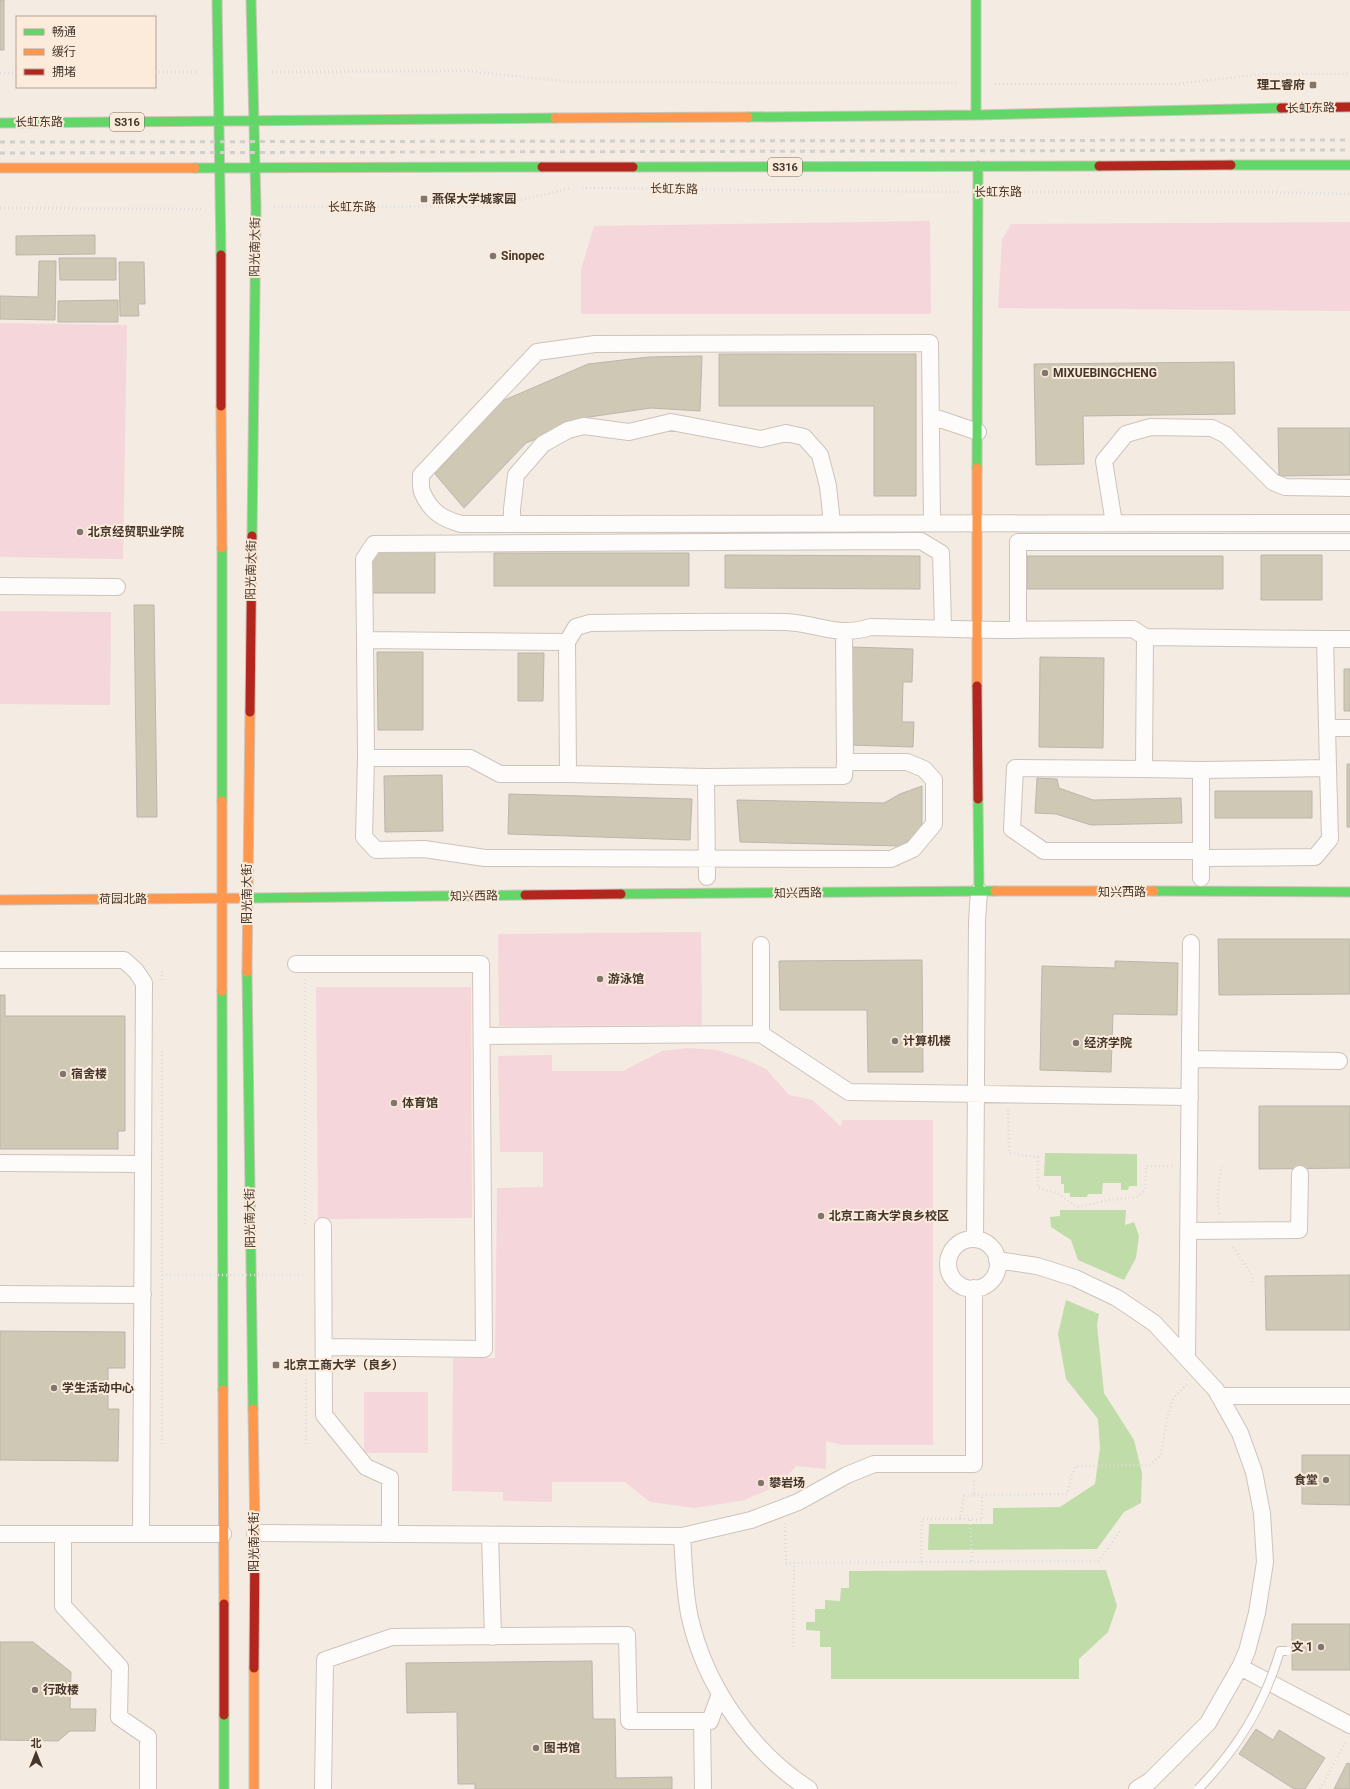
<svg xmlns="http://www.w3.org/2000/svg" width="1350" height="1789" font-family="Roboto,'Noto Sans SC',sans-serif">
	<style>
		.green { fill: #f5d6db }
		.water { fill: #c0dca8 }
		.building { fill: #cfc8b5; stroke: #bbb6ad }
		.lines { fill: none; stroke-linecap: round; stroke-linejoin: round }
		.street-casing { stroke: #cdc3bb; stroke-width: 18 }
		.fast-casing { stroke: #cdc3bb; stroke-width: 11 }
		.slow-casing { stroke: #cdc3bb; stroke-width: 11 }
		.jam-casing { stroke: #cdc3bb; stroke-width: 11 }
		.path { stroke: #dedbd9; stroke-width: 2.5; stroke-dasharray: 1 3; stroke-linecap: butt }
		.street { stroke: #fdfcfb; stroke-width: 16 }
		.fast { stroke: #63d668; stroke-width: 9 }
		.slow { stroke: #ff974d; stroke-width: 9 }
		.jam { stroke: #b3261e; stroke-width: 9 }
		.rail { stroke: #d2cfcc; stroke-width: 3; stroke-dasharray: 5 5; stroke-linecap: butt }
		.lane-bridge-casing { stroke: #cdc3bb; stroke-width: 10; stroke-linecap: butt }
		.path-bridge { stroke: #dedbd9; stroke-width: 2.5; stroke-dasharray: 1 3; stroke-linecap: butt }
		.lane-bridge { stroke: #fdfcfb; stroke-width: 8 }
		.poi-dot { fill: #81766d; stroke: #fcebdb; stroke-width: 1.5 }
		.labels { text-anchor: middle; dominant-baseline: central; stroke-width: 4; stroke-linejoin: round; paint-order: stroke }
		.shield { fill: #fcebdb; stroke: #7a6d61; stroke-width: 1 }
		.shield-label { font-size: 11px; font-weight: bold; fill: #43372d }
		.poi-label { font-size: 12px; font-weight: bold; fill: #43372d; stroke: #fcebdb; text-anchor: start }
		.street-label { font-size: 12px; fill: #43372d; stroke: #fcebdb }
	</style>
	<rect width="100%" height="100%" fill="#f4ebe3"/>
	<path class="green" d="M 930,221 L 931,314 L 581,314 L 581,270 L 594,226 Z
		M 1350,222 L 1350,311 L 998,308 L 1002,240 L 1011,224 Z
		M 0,323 L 127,325 L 123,559 L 0,557 Z
		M 0,611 L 111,612 L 110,705 L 0,704 Z
		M 701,932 L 702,1025 L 499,1026 L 498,934 Z
		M 316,987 L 471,987 L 472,1218 L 318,1219 Z
		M 688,1048 L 717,1050 L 744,1059 L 766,1069 L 789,1095 L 813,1100 L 841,1127 L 842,1120 L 933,1120 L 933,1445 L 842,1445 L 826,1441 L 826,1469 L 796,1466 L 779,1485 L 745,1500 L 695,1508 L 650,1502 L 625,1482 L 552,1482 L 552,1502 L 503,1501 L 503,1492 L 452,1491 L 453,1358 L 495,1358 L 497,1188 L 543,1187 L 543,1152 L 500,1152 L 498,1056 L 552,1055 L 552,1071 L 623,1071 L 662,1051 Z
		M 364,1392 L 428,1392 L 428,1453 L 364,1453 Z"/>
	<path class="water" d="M 1045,1153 L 1137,1154 L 1137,1186 L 1129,1186 L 1128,1190 L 1121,1190 L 1121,1183 L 1103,1183 L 1102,1194 L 1088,1194 L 1087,1197 L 1070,1197 L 1070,1193 L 1064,1193 L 1064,1184 L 1061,1184 L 1061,1176 L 1044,1176 Z
		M 1060,1210 L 1126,1210 L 1125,1225 L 1134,1222 L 1139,1236 L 1136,1258 L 1124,1280 L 1078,1260 L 1071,1240 L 1051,1227 L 1050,1217 L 1060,1216 Z
		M 1066,1300 L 1099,1314 L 1097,1325 L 1104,1393 L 1134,1440 L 1142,1473 L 1141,1503 L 1124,1512 L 1097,1549 L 928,1550 L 929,1524 L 993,1524 L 993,1508 L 1060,1507 L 1095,1484 L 1100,1448 L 1098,1419 L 1066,1379 L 1058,1334 Z
		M 1106,1570 L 1117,1606 L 1108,1632 L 1079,1659 L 1079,1679 L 831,1679 L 831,1647 L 820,1647 L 820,1631 L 806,1630 L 806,1622 L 815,1622 L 815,1609 L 825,1609 L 825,1600 L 840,1601 L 841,1588 L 849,1588 L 849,1571 Z"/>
	<path class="building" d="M 0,0 L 4,0 L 4,50 L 0,50 Z
		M 95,235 L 95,254 L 16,255 L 16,236 Z
		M 59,258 L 116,258 L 116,280 L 60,280 Z
		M 39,261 L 56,261 L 55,320 L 0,319 L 0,296 L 38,297 Z
		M 119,262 L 144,262 L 145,304 L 138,304 L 139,316 L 120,316 Z
		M 118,300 L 118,322 L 58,322 L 58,301 Z
		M 719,354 L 916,354 L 916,496 L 874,496 L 874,406 L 719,406 Z
		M 702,356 L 700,411 L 651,408 L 589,417 L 526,443 L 464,508 L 435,474 L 500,402 L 588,364 L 649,357 Z
		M 1234,362 L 1235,414 L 1083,416 L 1084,464 L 1036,465 L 1034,364 Z
		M 1278,428 L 1350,428 L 1350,475 L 1279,476 Z
		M 371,550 L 435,551 L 435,593 L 371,593 Z
		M 494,553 L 689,553 L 689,586 L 494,586 Z
		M 725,555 L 920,556 L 920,589 L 725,588 Z
		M 1261,555 L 1322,555 L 1322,600 L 1261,600 Z
		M 1027,556 L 1223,556 L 1223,589 L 1027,589 Z
		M 134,605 L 154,605 L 157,817 L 137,817 Z
		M 851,647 L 913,649 L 912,682 L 903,682 L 902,722 L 914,722 L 913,747 L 849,745 Z
		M 377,652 L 423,652 L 423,730 L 378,730 Z
		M 518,653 L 544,653 L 543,701 L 518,701 Z
		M 1040,657 L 1104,658 L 1103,748 L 1039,747 Z
		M 1344,669 L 1350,669 L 1350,711 L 1344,711 Z
		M 1347,764 L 1350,764 L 1350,827 L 1347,827 Z
		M 442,775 L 443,831 L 385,832 L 384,776 Z
		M 1037,778 L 1057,779 L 1059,788 L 1093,800 L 1181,798 L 1182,823 L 1091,825 L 1056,814 L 1035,813 Z
		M 922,786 L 922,831 L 900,846 L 740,842 L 737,800 L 884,803 L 900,794 Z
		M 1215,791 L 1312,791 L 1312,818 L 1215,818 Z
		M 509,794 L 692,799 L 690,840 L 508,834 Z
		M 1218,939 L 1350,939 L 1350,994 L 1219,995 Z
		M 922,960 L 923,1072 L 868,1072 L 867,1010 L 780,1010 L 779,961 Z
		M 1115,961 L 1178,963 L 1177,1015 L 1113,1014 L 1111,1072 L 1040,1070 L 1042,966 L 1115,968 Z
		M 0,995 L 5,995 L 5,1016 L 125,1016 L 125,1131 L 118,1131 L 118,1149 L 0,1149 Z
		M 1259,1106 L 1350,1106 L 1350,1168 L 1259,1169 Z
		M 1350,1275 L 1350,1330 L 1266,1330 L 1265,1276 Z
		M 0,1331 L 125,1332 L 125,1368 L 108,1368 L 108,1409 L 119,1409 L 118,1461 L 0,1460 Z
		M 1302,1455 L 1350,1455 L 1350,1505 L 1302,1504 Z
		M 1292,1624 L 1350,1624 L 1350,1670 L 1292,1670 Z
		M 0,1642 L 33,1642 L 71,1672 L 70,1709 L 96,1709 L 95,1731 L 70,1731 L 58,1741 L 0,1740 Z
		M 592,1661 L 593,1719 L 615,1719 L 616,1778 L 672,1777 L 672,1789 L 475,1789 L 475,1784 L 458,1784 L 457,1712 L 407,1713 L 406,1663 Z
		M 1256,1729 L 1273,1740 L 1279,1730 L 1325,1758 L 1305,1789 L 1294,1789 L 1239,1754 Z
		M 1347,1763 L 1350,1764 L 1350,1789 L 1334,1789 Z"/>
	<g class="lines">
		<defs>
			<path id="street" d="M 931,416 L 978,432
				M 932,523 L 930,343 L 595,344 L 537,352 L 421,475 C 421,481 420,489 423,494 C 431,512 443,519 461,524 L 1350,523
				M 1114,523 L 1104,461 L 1126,434 L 1151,427 L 1212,428 L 1226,435 L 1273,482 L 1285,487 L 1350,488
				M 512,524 L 512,509 L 516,475 L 543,444 L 568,430 L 584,426 L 629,432 L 671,422 L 761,439 L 786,433 L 804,437 L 820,455 L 828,486 L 832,523
				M 0,586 L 117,587
				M 1018,630 L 1018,542 L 1350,542
				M 1145,637 L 1144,769 L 1015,768 L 1012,829 L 1044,851 L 1201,851
				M 1325,639 L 1350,639
				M 365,640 L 364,559 L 374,544 L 921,541 L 941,553 L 943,628
				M 1327,728 L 1350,728
				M 366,758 L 365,640 L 567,642
				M 1144,769 L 1201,770
				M 568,774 L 500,774 L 470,758 L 366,758 L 364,837 L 376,850 L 424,849 L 485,858 L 891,859 L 913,849 L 934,824 L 934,780 L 924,769 L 907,762 L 845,762 L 844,632
				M 706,777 L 844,776 L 845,762
				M 1201,858 L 1315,857 L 1330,839 L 1328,768
				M 707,877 L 706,777 L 568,774 L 567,642 L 576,627 L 590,623 C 655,622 720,621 785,622 C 818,623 835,638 871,627 L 998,630 L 1133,629 L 1145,637 L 1325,639 L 1328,768 L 1201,770 L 1201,878
				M 761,945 L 761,1034
				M 0,960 L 124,960 L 136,971 L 144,983 L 141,1534
				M 296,964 L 481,964 L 484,1349 L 324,1347
				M 482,1036 L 761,1034 L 849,1092 L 1190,1097
				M 1190,1059 L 1339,1061
				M 0,1163 L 143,1164
				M 323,1226 L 324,1415 L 366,1467 L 390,1478 L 390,1534
				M 1188,1231 L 1299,1230 L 1300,1174
				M 975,1239 L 977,921 L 979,891
				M948 1264a25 25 0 1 1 50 0a25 25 0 1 1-50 0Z
				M 997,1260 L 1037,1266 L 1075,1278 L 1117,1298 L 1154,1323 L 1216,1390 L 1240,1433 L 1254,1472 L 1262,1513 L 1265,1562 L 1257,1613 L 1247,1651 L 1240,1667 L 1208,1723 L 1150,1781 L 1137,1789
				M 0,1294 L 143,1295
				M 1187,1359 L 1191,943
				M 1219,1396 L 1350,1396
				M 255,1533 L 682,1536 L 751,1520 L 798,1502 L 847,1475 L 874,1464 L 974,1464 L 974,1288
				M 0,1534 L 223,1534
				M 63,1534 L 63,1606 L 120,1667 L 119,1717 L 148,1737 L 148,1789
				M 490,1535 L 493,1637
				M 682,1536 C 684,1563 684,1592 690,1618 C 705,1685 751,1752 809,1789
				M 1240,1667 L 1350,1725
				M 702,1721 L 703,1789
				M 323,1789 L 325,1660 L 392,1637 L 627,1635 L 629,1721 L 710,1721 L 720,1694"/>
			<path id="fast" d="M 217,0 L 221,255
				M 251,0 L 256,207 L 252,536
				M 976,0 L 976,115
				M 748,117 L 976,115 L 1281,108
				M 0,123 L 555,118
				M 1231,165 L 1350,165
				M 633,167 L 1099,166
				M 195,168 L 542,167
				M 977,468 L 978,166
				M 222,548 L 222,801
				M 978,799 L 979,891
				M 1154,891 L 1350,892
				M 621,894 L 995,891
				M 245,898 L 525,895
				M 247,972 L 253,1409
				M 222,991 L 223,1390
				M 224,1715 L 224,1789"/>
			<path id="slow" d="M 555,118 L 748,117
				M 0,168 L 195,168
				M 221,406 L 222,548
				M 977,468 L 977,686
				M 222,801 L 222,991
				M 995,891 L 1154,891
				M 0,900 L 245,898
				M 247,972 L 250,712
				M 223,1390 L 224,1604
				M 253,1409 L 255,1534
				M 254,1789 L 254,1668"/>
			<path id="jam" d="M 1281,108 L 1350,107
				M 1099,166 L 1231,165
				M 542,167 L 633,167
				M 221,255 L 221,406
				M 977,686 L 978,799
				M 250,712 L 252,536
				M 525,895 L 621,894
				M 224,1604 L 224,1715
				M 254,1668 L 255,1534"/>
		</defs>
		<use href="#street" class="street-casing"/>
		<use href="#fast" class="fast-casing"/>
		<use href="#slow" class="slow-casing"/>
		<use href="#jam" class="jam-casing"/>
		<path class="path" d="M 155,72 L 199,72
			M 272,72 L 466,71 L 573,82 L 958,83
			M 0,73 L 17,73
			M 995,84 L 1176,84 L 1263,74 L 1350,74
			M 582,188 L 959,192
			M 996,192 L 1263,192 L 1350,194
			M 274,207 L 496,206 L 571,188
			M 0,208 L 201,209
			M 162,971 L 162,982
			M 305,979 L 305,1224
			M 162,1051 L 162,1447
			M 1008,1110 L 1009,1153 L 1038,1157 L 1038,1188 L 1057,1193 L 1077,1207 L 1108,1200 L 1137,1197 L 1145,1190 L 1146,1166 L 1173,1166
			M 1220,1214 C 1215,1199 1219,1181 1222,1166
			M 1233,1247 L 1252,1275 L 1253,1285
			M 306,1379 L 306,1444
			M 974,1495 L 1067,1494 L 1072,1475 L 1076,1466 L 1150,1465 L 1161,1455 L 1167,1419 L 1174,1397 L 1188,1383
			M 960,1519 L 982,1520 L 982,1496
			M 970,1520 L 972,1561
			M 785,1523 L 786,1563 L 1099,1561 L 1121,1530
			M 921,1562 L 922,1519 L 960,1519 L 964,1496 L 974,1495 L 974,1480
			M 793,1647 L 794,1563
			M 1320,1789 L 1347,1740"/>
		<use href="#street" class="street"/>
		<use href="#fast" class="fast"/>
		<use href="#slow" class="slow"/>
		<use href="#jam" class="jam"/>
		<path class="rail" d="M 0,142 L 1350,140
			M 0,153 L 1350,150"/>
		<defs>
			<path id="lane-bridge" d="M 1198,1789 C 1236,1751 1265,1703 1280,1651 L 1287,1651"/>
		</defs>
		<use href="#lane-bridge" class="lane-bridge-casing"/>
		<path class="path-bridge" d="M 162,1275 L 305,1275"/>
		<use href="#lane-bridge" class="lane-bridge"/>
	</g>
	<g class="poi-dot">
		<rect x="1309" y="81" width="8" height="8" rx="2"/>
		<rect x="420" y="195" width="8" height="8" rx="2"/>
		<circle cx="493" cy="256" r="4"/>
		<circle cx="1045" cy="373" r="4"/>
		<circle cx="80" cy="532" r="4"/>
		<circle cx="600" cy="979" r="4"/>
		<circle cx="895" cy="1041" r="4"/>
		<circle cx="1076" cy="1043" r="4"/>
		<circle cx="63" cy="1074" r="4"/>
		<circle cx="394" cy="1103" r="4"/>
		<circle cx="821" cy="1216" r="4"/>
		<rect x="272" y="1361" width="8" height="8" rx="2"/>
		<circle cx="54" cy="1388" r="4"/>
		<circle cx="1326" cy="1480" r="4"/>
		<circle cx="761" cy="1483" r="4"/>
		<circle cx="1321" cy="1647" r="4"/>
		<circle cx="35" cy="1690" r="4"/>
		<circle cx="536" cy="1748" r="4"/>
	</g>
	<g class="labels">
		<g class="shield">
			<rect x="110" y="113" width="34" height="18" rx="3"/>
			<rect x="768" y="158" width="34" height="18" rx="3"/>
		</g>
		<g class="shield-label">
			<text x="127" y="122">S316</text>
			<text x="785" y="167">S316</text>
		</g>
		<g class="poi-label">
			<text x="1305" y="85" text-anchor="end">理工睿府</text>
			<text x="432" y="199">燕保大学城家园</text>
			<text x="501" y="256">Sinopec</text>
			<text x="1053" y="373">MIXUEBINGCHENG</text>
			<text x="88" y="532">北京经贸职业学院</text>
			<text x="608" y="979">游泳馆</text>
			<text x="903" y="1041">计算机楼</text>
			<text x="1084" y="1043">经济学院</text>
			<text x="71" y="1074">宿舍楼</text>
			<text x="402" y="1103">体育馆</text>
			<text x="829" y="1216">北京工商大学良乡校区</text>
			<text x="284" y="1365">北京工商大学（良乡）</text>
			<text x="62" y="1388">学生活动中心</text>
			<text x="1318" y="1480" text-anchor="end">食堂</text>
			<text x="769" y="1483">攀岩场</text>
			<text x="1313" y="1647" text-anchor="end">文 1</text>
			<text x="43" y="1690">行政楼</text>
			<text x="544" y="1748">图书馆</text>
		</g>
		<g class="street-label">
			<text transform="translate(1311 108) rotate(-1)">长虹东路</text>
			<text x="39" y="122">长虹东路</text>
			<text transform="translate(674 189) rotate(1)">长虹东路</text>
			<text x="998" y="192">长虹东路</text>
			<text x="352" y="207">长虹东路</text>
			<text transform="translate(255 247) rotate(-89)">阳光南大街</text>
			<text transform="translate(251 570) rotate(-89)">阳光南大街</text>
			<text x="1122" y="892">知兴西路</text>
			<text transform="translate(798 893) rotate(-1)">知兴西路</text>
			<text transform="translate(247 894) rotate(-90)">阳光南大街</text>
			<text transform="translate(474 896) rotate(-1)">知兴西路</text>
			<text x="123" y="899">荷园北路</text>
			<text transform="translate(250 1218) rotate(-91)">阳光南大街</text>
			<text transform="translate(254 1542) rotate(-90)">阳光南大街</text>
		</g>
	</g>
	<rect x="16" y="16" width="140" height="72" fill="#fcebdb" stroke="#b2a395"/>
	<rect x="24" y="29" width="20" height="6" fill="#63d668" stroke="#b2a395"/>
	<text x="52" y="36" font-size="12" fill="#43372d">畅通</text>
	<rect x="24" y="49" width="20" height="6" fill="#ff974d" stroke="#b2a395"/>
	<text x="52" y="56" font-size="12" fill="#43372d">缓行</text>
	<rect x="24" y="69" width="20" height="6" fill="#b3261e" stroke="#b2a395"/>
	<text x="52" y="76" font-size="12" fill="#43372d">拥堵</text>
	<g transform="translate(36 1753)" stroke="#fcebdb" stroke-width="3" paint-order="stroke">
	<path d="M0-3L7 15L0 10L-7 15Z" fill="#43372d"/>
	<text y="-6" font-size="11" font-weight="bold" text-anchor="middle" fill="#43372d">北</text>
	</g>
</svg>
